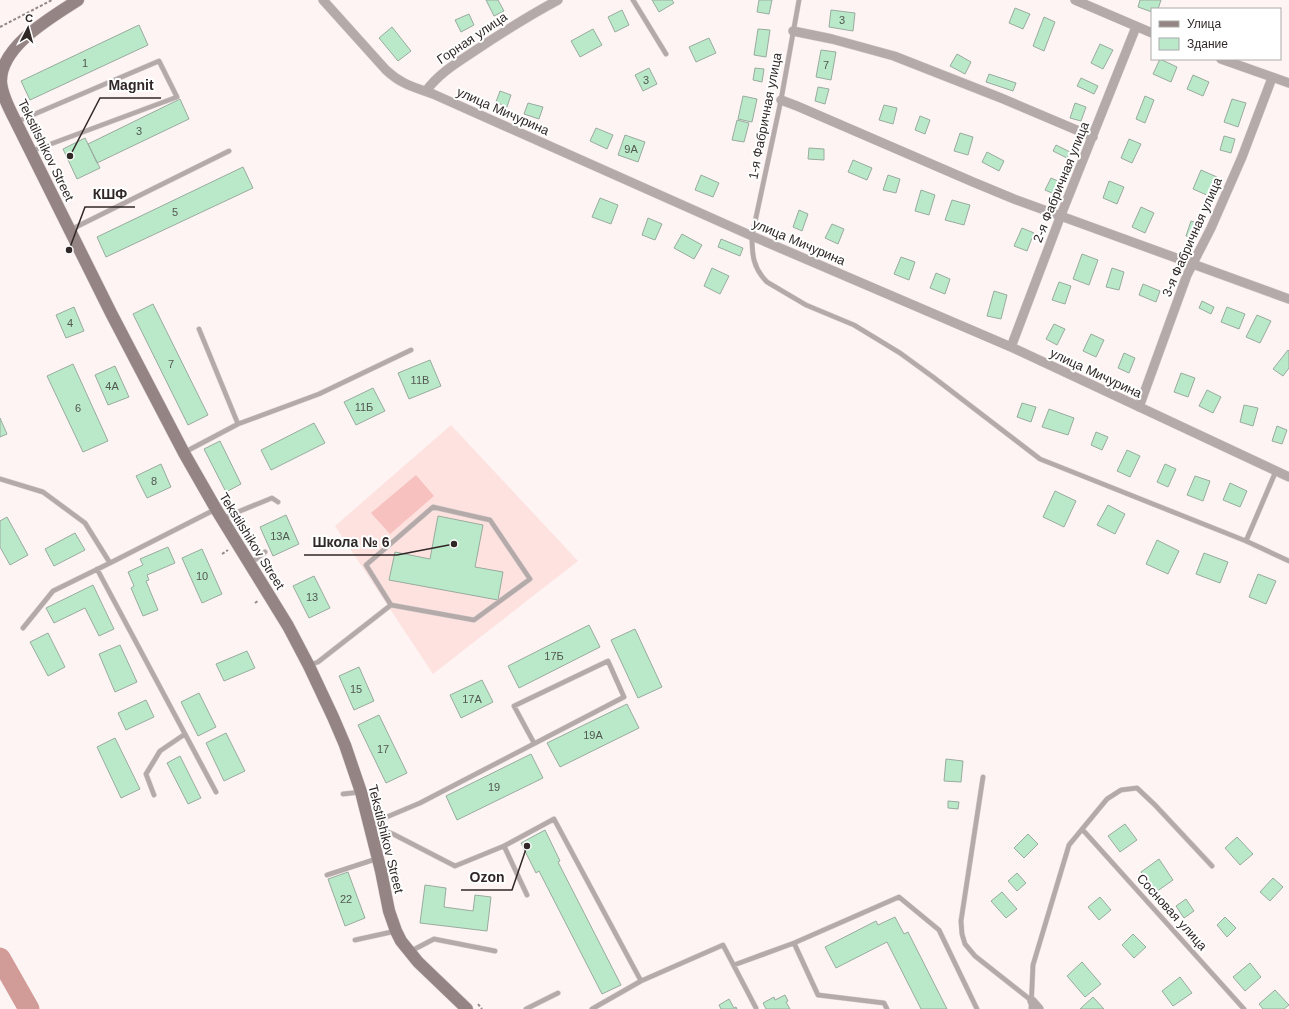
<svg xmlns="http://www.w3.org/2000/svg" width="1289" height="1009" font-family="Helvetica,sans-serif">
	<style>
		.built { fill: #fde2e0 }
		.green { fill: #f6c1be }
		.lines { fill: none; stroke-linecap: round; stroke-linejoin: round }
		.river { stroke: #d19b98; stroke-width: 21 }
		.building { fill: #bae9ca; stroke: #99ab9e }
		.lane-casing { stroke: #d9cfce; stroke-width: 5.5 }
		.street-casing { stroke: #d9cfce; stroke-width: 10 }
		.secondary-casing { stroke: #d9cfce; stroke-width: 13 }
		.path { stroke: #938989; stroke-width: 2; stroke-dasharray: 3 2; stroke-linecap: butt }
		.lane { stroke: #b4aaa9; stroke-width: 4.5 }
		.street { stroke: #b4aaa9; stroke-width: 9 }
		.secondary { stroke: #948584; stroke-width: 12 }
		.labels { text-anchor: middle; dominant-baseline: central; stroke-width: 4; stroke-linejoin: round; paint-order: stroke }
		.number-label { font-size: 11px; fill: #525850 }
		.street-label { font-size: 13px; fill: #302727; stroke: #fff }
		.leader { fill: none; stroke: #302727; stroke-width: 1.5 }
		.callout-dot { fill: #302727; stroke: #fff; stroke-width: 1.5 }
		.callout-label { font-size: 14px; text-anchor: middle; font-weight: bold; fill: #302727; stroke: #fff; stroke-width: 4; stroke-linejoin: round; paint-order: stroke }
	</style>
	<rect width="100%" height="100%" fill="#fef4f3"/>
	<path class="built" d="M 451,425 L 578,561 L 433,674 L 335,526 Z"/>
	<path class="green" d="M 416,475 L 434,496 L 390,534 L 371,513 Z"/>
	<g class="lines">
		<path class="river" d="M 0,958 L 29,1009"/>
	</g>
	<path class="building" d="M 486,0 L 498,0 L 504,11 L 494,16 Z
		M 652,0 L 672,0 L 674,3 L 659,12 Z
		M 759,0 L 772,0 L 769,14 L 757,12 Z
		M 1140,0 L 1161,0 L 1158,9 L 1152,9 L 1152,12 L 1138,7 Z
		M 1015,8 L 1030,14 L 1023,29 L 1009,23 Z
		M 622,10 L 629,25 L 615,32 L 608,17 Z
		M 831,10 L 855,13 L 853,31 L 829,27 Z
		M 469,14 L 474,25 L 461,32 L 455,20 Z
		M 1044,17 L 1055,22 L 1044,51 L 1033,46 Z
		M 139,25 L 148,45 L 30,100 L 21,81 Z
		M 392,27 L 411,51 L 398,61 L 379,38 Z
		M 593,29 L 602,45 L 580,57 L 571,41 Z
		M 758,29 L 770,30 L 766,57 L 754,55 Z
		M 709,38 L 716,53 L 696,62 L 689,47 Z
		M 1100,44 L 1113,50 L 1103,69 L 1091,63 Z
		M 821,50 L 836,52 L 831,80 L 816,77 Z
		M 957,54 L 971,62 L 965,74 L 950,66 Z
		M 1160,59 L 1177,67 L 1171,82 L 1153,74 Z
		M 649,68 L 657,84 L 643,91 L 635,75 Z
		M 755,68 L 764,69 L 762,82 L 753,80 Z
		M 989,74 L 1016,83 L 1013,91 L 986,82 Z
		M 1193,75 L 1209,82 L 1203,96 L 1187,89 Z
		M 1081,78 L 1098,86 L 1094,94 L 1077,86 Z
		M 818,87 L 829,89 L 825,104 L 815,101 Z
		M 500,91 L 511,95 L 507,107 L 496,102 Z
		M 743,96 L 757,99 L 752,122 L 738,119 Z
		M 1145,96 L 1154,100 L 1145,123 L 1136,119 Z
		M 180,99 L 189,119 L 97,163 L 88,144 Z
		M 1232,99 L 1246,103 L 1238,127 L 1224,122 Z
		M 528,103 L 543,107 L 539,119 L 524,114 Z
		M 1075,103 L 1086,107 L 1081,121 L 1070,118 Z
		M 884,105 L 897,108 L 893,124 L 879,120 Z
		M 920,116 L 930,120 L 925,134 L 915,130 Z
		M 737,120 L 749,123 L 744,142 L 732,140 Z
		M 596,128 L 613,135 L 607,149 L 590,141 Z
		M 960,133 L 973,137 L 968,155 L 954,151 Z
		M 625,135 L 645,142 L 638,162 L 618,155 Z
		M 1224,136 L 1235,139 L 1231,153 L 1220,150 Z
		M 85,138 L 100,168 L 77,179 L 63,149 Z
		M 1129,139 L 1141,144 L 1132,163 L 1121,158 Z
		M 1056,145 L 1070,152 L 1067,158 L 1053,151 Z
		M 809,148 L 824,149 L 824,160 L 808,159 Z
		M 987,152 L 1004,161 L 999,171 L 982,162 Z
		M 853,160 L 872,168 L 867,180 L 848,172 Z
		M 243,167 L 253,188 L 106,257 L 97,237 Z
		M 1201,170 L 1217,177 L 1209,196 L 1193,189 Z
		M 701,175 L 719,183 L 713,197 L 695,190 Z
		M 888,175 L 900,179 L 896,193 L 883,190 Z
		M 1051,178 L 1060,182 L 1054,194 L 1045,190 Z
		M 1109,181 L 1124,187 L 1117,204 L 1103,198 Z
		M 921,190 L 935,195 L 929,215 L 915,211 Z
		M 600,198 L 618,205 L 611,224 L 592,217 Z
		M 952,200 L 970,205 L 964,225 L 945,220 Z
		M 1141,207 L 1154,213 L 1145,233 L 1132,227 Z
		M 799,210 L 808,214 L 802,231 L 793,227 Z
		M 648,218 L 662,224 L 655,240 L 642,235 Z
		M 1191,221 L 1200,224 L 1195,239 L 1186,236 Z
		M 832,224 L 844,229 L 838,244 L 825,238 Z
		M 1022,228 L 1034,233 L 1027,251 L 1014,246 Z
		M 682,234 L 702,245 L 694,259 L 674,248 Z
		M 721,239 L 743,248 L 740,256 L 718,247 Z
		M 1082,254 L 1098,260 L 1089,285 L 1073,279 Z
		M 901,257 L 915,262 L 909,280 L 894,274 Z
		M 712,268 L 729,276 L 720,294 L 704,286 Z
		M 1112,268 L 1124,272 L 1119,290 L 1106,287 Z
		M 936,273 L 950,279 L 945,294 L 930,288 Z
		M 1059,282 L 1071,286 L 1065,304 L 1052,300 Z
		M 1143,284 L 1160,291 L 1156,302 L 1139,295 Z
		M 994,291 L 1007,295 L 1001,319 L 987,316 Z
		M 1202,301 L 1214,307 L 1211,314 L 1199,308 Z
		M 153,304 L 208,415 L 188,425 L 133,314 Z
		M 74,307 L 84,331 L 66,338 L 56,315 Z
		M 1227,307 L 1245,314 L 1239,329 L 1221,322 Z
		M 1257,315 L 1271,321 L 1260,343 L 1246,337 Z
		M 1054,324 L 1065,329 L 1057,345 L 1046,339 Z
		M 1091,334 L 1104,340 L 1096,357 L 1083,351 Z
		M 1288,350 L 1289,351 L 1289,368 L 1283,376 L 1273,369 Z
		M 1124,353 L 1135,358 L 1129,373 L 1118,368 Z
		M 430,360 L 441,386 L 409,399 L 398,373 Z
		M 73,364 L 108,441 L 83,452 L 47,376 Z
		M 115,366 L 129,397 L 108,405 L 95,375 Z
		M 1181,373 L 1195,378 L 1188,397 L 1174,392 Z
		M 373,388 L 385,411 L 356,425 L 344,402 Z
		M 1207,390 L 1221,397 L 1213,413 L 1199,406 Z
		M 1022,403 L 1036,407 L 1031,422 L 1017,417 Z
		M 1244,405 L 1258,408 L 1253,426 L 1240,422 Z
		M 1049,409 L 1074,418 L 1068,435 L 1042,427 Z
		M 0,418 L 7,434 L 0,437 Z
		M 314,423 L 325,443 L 271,470 L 261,450 Z
		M 1277,426 L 1287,430 L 1282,444 L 1272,441 Z
		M 1096,432 L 1108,437 L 1102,450 L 1091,445 Z
		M 220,441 L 241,484 L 226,492 L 204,449 Z
		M 1127,450 L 1140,456 L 1130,477 L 1117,471 Z
		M 161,464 L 171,487 L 147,498 L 136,476 Z
		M 1165,464 L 1176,469 L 1168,487 L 1157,482 Z
		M 1195,476 L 1210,481 L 1203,501 L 1187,495 Z
		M 1230,483 L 1247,491 L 1240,507 L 1223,500 Z
		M 1055,491 L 1076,501 L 1064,527 L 1043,517 Z
		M 1108,505 L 1125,514 L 1115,534 L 1097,525 Z
		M 286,515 L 299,544 L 273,556 L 260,527 Z
		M 438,516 L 483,525 L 475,567 L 503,572 L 498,600 L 389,580 L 395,552 L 430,559 Z
		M 7,517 L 28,555 L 10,565 L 0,547 L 0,521 Z
		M 75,533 L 85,550 L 54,566 L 45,549 Z
		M 1157,540 L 1179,551 L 1168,574 L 1146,564 Z
		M 168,547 L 175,563 L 147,575 L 149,580 L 146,581 L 158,610 L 143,616 L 131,588 L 134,586 L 128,572 L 143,565 L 140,559 Z
		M 202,549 L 222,594 L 202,603 L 182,558 Z
		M 1204,553 L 1228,562 L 1220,583 L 1196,574 Z
		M 1258,574 L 1276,581 L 1266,604 L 1249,597 Z
		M 314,576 L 330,608 L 309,618 L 293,586 Z
		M 93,585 L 114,629 L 99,636 L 85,608 L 54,623 L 46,608 Z
		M 589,625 L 600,647 L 519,688 L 508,666 Z
		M 635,629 L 662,687 L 638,698 L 611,640 Z
		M 48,633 L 65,667 L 48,676 L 30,642 Z
		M 120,645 L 137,682 L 115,692 L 99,654 Z
		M 247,651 L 255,668 L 224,681 L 216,664 Z
		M 359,667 L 374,701 L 354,710 L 339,676 Z
		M 482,680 L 493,702 L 461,718 L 450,695 Z
		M 199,693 L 216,727 L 198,736 L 181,702 Z
		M 146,700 L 154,717 L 126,730 L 118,713 Z
		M 627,704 L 639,728 L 560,767 L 547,743 Z
		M 379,715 L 407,773 L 386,783 L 358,725 Z
		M 226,733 L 245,771 L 224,781 L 206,743 Z
		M 115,738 L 140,789 L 121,798 L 97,747 Z
		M 531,754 L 543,778 L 457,820 L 446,796 Z
		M 180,756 L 201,798 L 188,804 L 167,763 Z
		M 946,759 L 963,761 L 961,782 L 944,781 Z
		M 948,801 L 959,802 L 958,809 L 948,808 Z
		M 1125,824 L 1137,840 L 1120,852 L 1108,836 Z
		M 545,830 L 560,861 L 558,862 L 621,985 L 602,994 L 539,871 L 536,873 L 521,843 Z
		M 1028,834 L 1038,844 L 1024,858 L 1014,848 Z
		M 1237,837 L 1253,854 L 1240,865 L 1225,848 Z
		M 1159,859 L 1173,880 L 1156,892 L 1141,872 Z
		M 348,872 L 365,918 L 345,926 L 328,879 Z
		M 1017,873 L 1026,883 L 1017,891 L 1008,881 Z
		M 1273,878 L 1283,887 L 1270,901 L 1260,892 Z
		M 425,885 L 446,888 L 444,907 L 473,911 L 475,895 L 491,897 L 487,931 L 420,923 Z
		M 1002,892 L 1017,909 L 1006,918 L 991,901 Z
		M 1100,897 L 1111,910 L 1099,920 L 1088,907 Z
		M 1186,899 L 1194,911 L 1184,918 L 1176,906 Z
		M 895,917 L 904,934 L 908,932 L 947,1009 L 921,1009 L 887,942 L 836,968 L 825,947 L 876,921 L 878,925 Z
		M 1225,917 L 1236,928 L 1227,937 L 1217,925 Z
		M 1133,934 L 1146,947 L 1134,958 L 1122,945 Z
		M 1082,962 L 1101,984 L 1085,997 L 1067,976 Z
		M 1250,963 L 1261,977 L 1245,991 L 1233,977 Z
		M 1180,977 L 1192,993 L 1173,1006 L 1162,991 Z
		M 1275,990 L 1289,1005 L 1284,1009 L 1263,1009 L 1259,1004 Z
		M 785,995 L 788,1001 L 786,1002 L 790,1009 L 766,1009 L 763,1003 L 774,997 L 775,1000 Z
		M 1093,997 L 1104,1009 L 1080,1009 Z
		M 729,999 L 734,1008 L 736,1007 L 737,1009 L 721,1009 L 719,1005 Z"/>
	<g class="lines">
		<defs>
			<path id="lane" d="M 633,0 L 666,54
				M 799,0 L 781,100 L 752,236 C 752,255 753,268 767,282 L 806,305 L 854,325 L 900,353 L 933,377 L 1040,459 L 1246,541 L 1276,471
				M 16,122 L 159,61 L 177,97 L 32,151
				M 70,230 L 229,151
				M 238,424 L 319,394 L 411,350
				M 185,452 L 238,424 L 199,329
				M 0,479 L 43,492 L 85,523 L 110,563
				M 223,518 L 272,498 L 278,502
				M 1246,541 L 1289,561
				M 251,563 L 265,552
				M 97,569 L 216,792
				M 23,628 L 53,591 L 110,563 L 216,509
				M 310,665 L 318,662 L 391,605 L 366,565 L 433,507 L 490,520 L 530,579 L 474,620 L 391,605
				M 983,777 L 961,921 L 962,934 L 965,944 L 975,956 L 1032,1001
				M 343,794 L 361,792
				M 154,795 L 146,774 L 160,751 L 185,734
				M 370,824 L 420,803 L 624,697 L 608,661 L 514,706 L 534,743
				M 371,825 L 393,834 L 455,866 L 504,846
				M 1082,829 L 1244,1009
				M 327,875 L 376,859
				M 527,895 L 504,846 L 554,819 L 641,981 L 592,1009
				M 355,940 L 396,931
				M 411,951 L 434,939 L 495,951
				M 734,965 L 794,943
				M 641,981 L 723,945 L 756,1008
				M 526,1009 L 558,993
				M 887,1009 L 884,1003 L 818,995 L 794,943 L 899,897 L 939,930 L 977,1009
				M 1031,1009 L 1033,965 L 1069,845 L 1107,799 L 1121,790 L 1137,788 L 1155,805 L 1212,866"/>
			<path id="street" d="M 323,0 L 386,70 C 402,85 414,87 433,94 L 752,236 L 1011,347 L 1289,477
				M 1075,0 L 1152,33
				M 793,31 L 832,39 L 894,56 L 1001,98 L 1093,137
				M 1221,59 L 1289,83
				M 426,91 C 439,73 458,62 476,50 C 503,32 530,15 558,0
				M 781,100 L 797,106 L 973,182 L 1014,199 L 1289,299
				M 1011,347 L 1061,215 L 1136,27
				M 1139,407 L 1187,275 L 1211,228 L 1242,157 L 1272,78
				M 1032,1001 L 1039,1009"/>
			<path id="secondary" d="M 78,0 C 52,17 0,46 1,82 C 2,96 10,110 16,122 L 111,313 L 184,453 L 216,509 L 288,626 L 309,666 L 333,717 L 345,745 L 361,792 L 381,871 L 389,911 L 396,931 L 401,941 L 418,962 L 467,1009"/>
		</defs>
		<use href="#lane" class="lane-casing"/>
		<use href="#street" class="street-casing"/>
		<use href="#secondary" class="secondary-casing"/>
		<path class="path" d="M 0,27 L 52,0
			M 222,554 L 228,550
			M 255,603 L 259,600
			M 478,1004 L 482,1009"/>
		<use href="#lane" class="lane"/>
		<use href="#street" class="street"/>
		<use href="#secondary" class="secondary"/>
	</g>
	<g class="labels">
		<g class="number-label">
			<text x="842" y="20">3</text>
			<text x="85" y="63">1</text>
			<text x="826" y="65">7</text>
			<text x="646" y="80">3</text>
			<text x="139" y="131">3</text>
			<text x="631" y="149">9А</text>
			<text x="175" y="212">5</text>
			<text x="70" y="323">4</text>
			<text x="171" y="364">7</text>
			<text x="420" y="380">11В</text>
			<text x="112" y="386">4А</text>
			<text x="364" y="407">11Б</text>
			<text x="78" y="408">6</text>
			<text x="154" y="481">8</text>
			<text x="280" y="536">13А</text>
			<text x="202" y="576">10</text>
			<text x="312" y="597">13</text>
			<text x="554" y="656">17Б</text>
			<text x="356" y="689">15</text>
			<text x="472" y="699">17А</text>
			<text x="593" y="735">19А</text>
			<text x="383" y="749">17</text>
			<text x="494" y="787">19</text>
			<text x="346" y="899">22</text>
		</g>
		<g class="street-label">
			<text transform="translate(472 38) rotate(-34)">Горная улица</text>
			<text transform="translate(503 111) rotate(24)">улица Мичурина</text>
			<text transform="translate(765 116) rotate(-79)">1-я Фабричная улица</text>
			<text transform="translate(46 150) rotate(64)">Tekstilshikov Street</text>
			<text transform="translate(1061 182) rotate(-68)">2-я Фабричная улица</text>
			<text transform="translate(1192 237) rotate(-66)">3-я Фабричная улица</text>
			<text transform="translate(799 242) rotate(23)">улица Мичурина</text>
			<text transform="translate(1096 373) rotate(25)">улица Мичурина</text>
			<text transform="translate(252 541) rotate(58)">Tekstilshikov Street</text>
			<text transform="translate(386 839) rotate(76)">Tekstilshikov Street</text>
			<text transform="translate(1172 912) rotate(48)">Сосновая улица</text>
		</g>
	</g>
	<path class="leader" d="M70 156L100 98H161M69 250L85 207H135M454 544L397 555H304M527 846L512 890H461"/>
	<g class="callout-dot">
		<circle cx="70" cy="156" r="4"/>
		<circle cx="69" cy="250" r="4"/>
		<circle cx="454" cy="544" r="4"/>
		<circle cx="527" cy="846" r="4"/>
	</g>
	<g class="callout-label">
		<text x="131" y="90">Magnit</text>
		<text x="110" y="199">КШФ</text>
		<text x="351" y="547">Школа № 6</text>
		<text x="487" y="882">Ozon</text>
	</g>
	<rect x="1151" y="8" width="130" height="52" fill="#ffffff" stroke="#aca9a9"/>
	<rect x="1159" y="21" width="20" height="6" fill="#948584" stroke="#aca9a9"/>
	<text x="1187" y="28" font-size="12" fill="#302727">Улица</text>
	<rect x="1159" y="38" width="20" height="12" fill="#bae9ca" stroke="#aca9a9"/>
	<text x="1187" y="48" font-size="12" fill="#302727">Здание</text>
	<g transform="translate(28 28) rotate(6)" stroke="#ffffff" stroke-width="3" paint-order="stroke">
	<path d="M0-3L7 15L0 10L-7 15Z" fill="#302727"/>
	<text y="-6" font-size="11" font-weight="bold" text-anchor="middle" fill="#302727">С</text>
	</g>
</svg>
